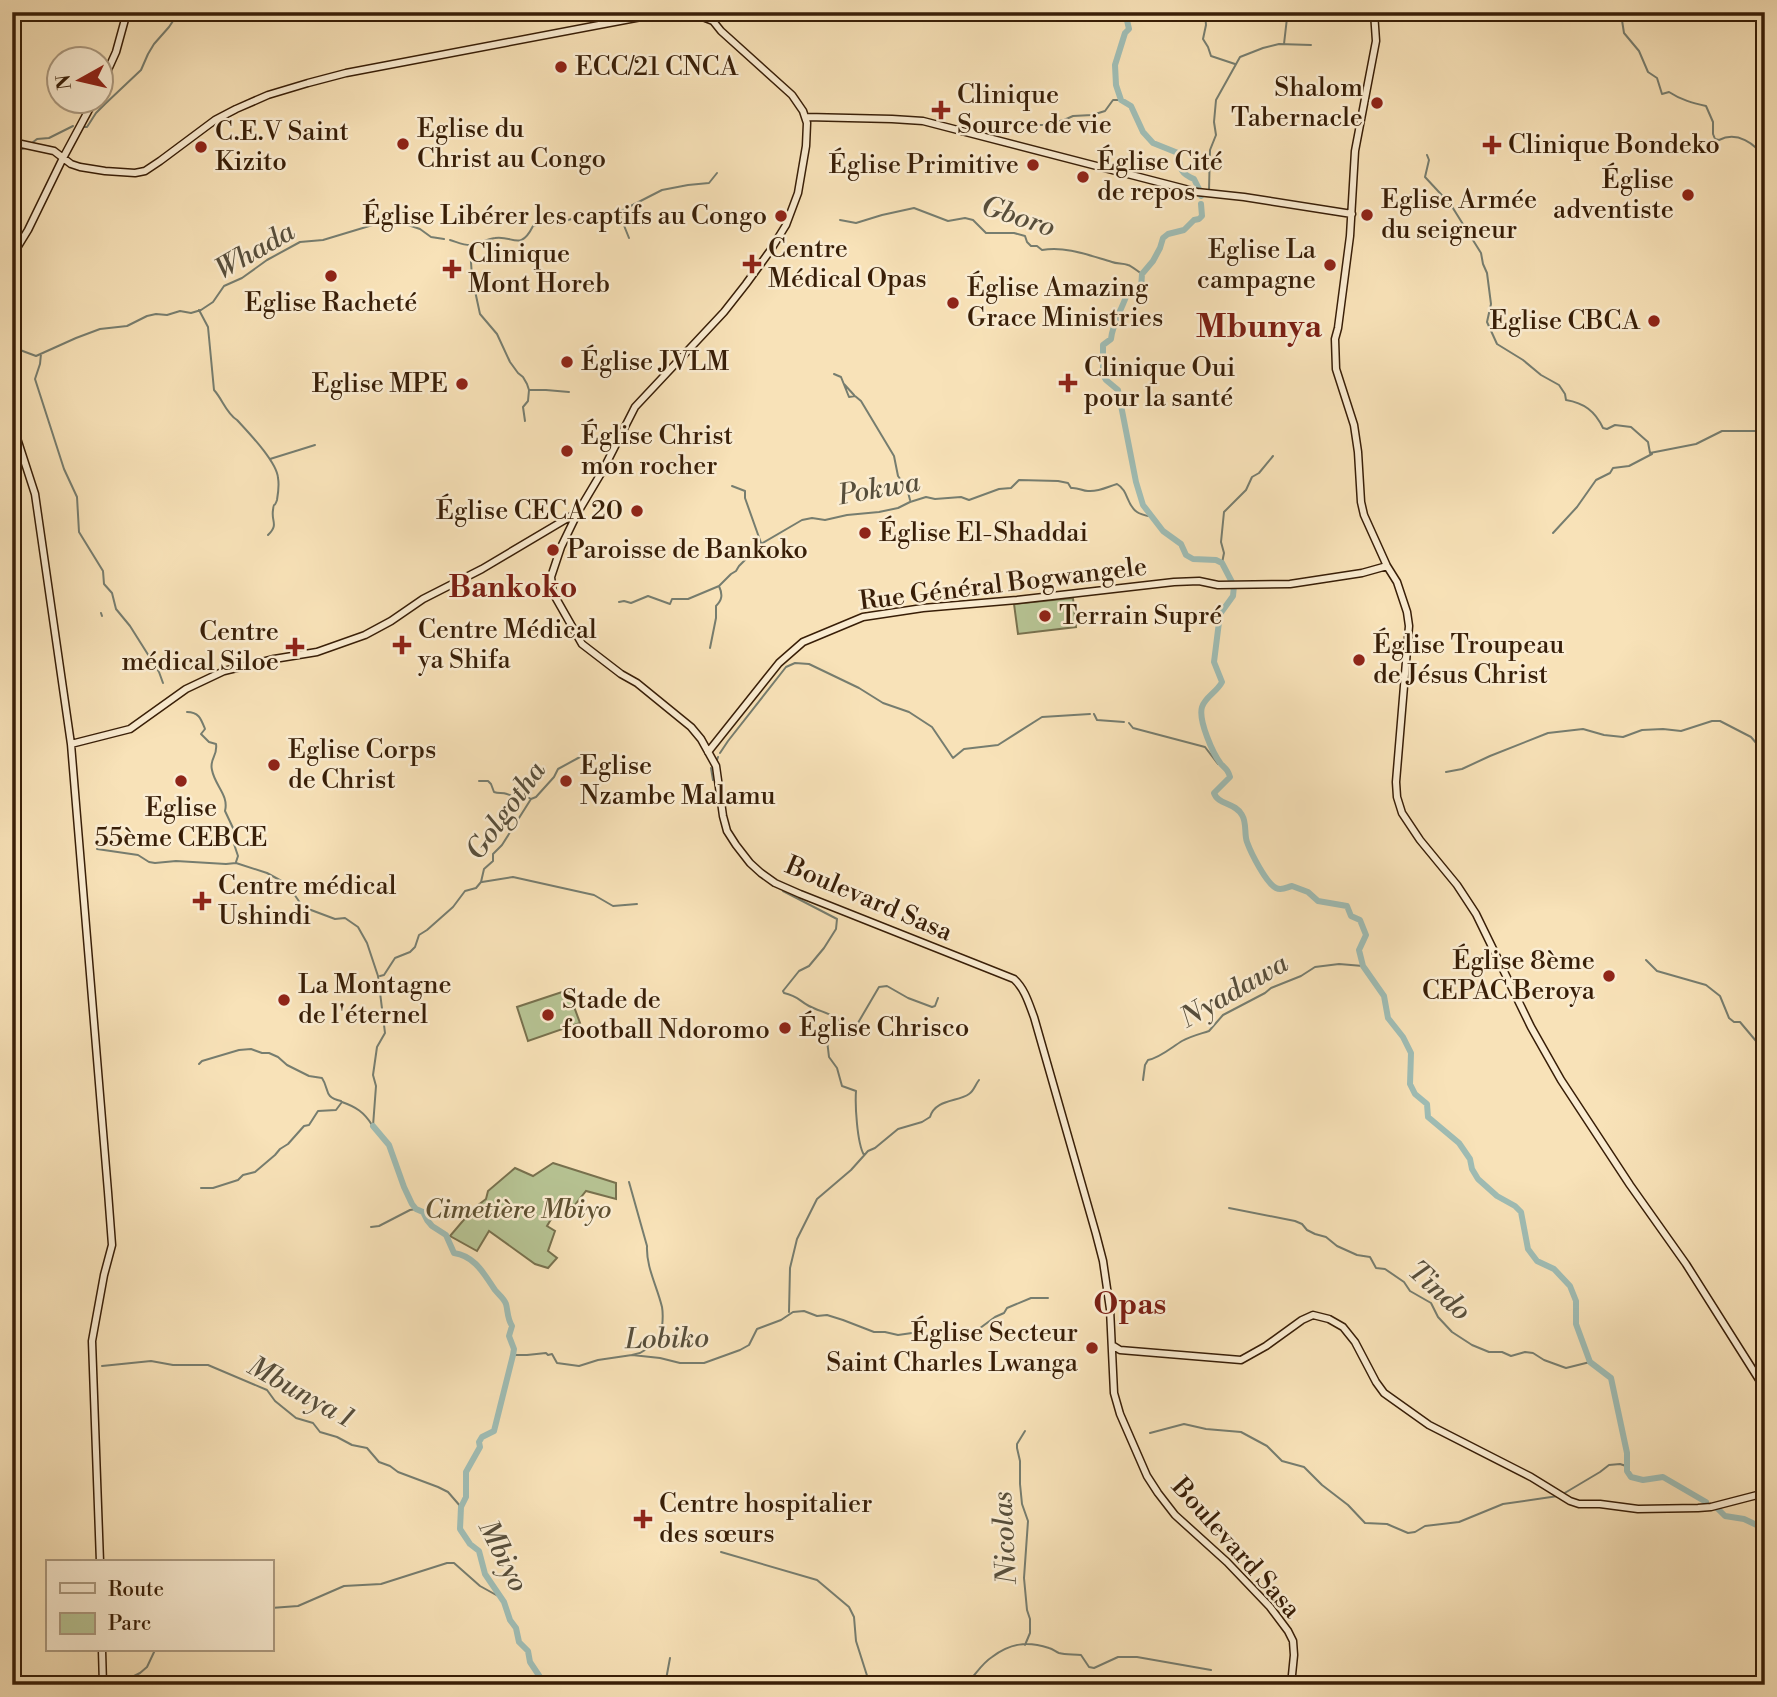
<svg xmlns="http://www.w3.org/2000/svg" width="1777" height="1697" font-family="'Libre Bodoni',serif">
	<style>
		.green { fill: #b7c494; stroke: #78714e; stroke-width: 2 }
		.lines { fill: none; stroke-linecap: round; stroke-linejoin: round }
		.stream { stroke: #767d6f; stroke-width: 2 }
		.river { stroke: #9fbdb5; stroke-width: 6 }
		.secondary-casing { stroke: #381e07; stroke-width: 9 }
		.secondary { stroke: #faecd1; stroke-width: 6 }
		.poi-dot { fill: #8f2418; stroke: #faecd1; stroke-width: 2.5 }
		.labels { text-anchor: middle; dominant-baseline: central; stroke-width: 5; stroke-linejoin: round; paint-order: stroke }
		.poi-label { font-size: 26px; fill: #381e07; stroke: #faecd1; text-anchor: start }
		.street-label { font-size: 26px; fill: #381e07; stroke: #faecd1 }
		.park-label { font-size: 26px; font-style: italic; fill: #5e5031; stroke: #faecd1 }
		.water-label { font-size: 28px; font-style: italic; fill: #574e3b; stroke: #faecd1 }
		.quarter-label { font-size: 30px; font-weight: bold; fill: #7a1f14; stroke: #faecd1 }
		.district-label { font-size: 33px; font-weight: bold; fill: #7a1f14; stroke: #faecd1 }
	</style>
	<rect width="100%" height="100%" fill="#f8e2b8"/>
	<filter id="stains"><feTurbulence type="fractalNoise" baseFrequency=".00286" numOctaves="4"/><feColorMatrix values="0 0 0 0 .2 0 0 0 0 .09 0 0 0 0 .02 0 0 0 .5 -.17"/></filter>
	<radialGradient id="worn" r=".72"><stop offset=".6" stop-color="#630" stop-opacity="0"/><stop offset="1" stop-color="#630" stop-opacity=".3"/></radialGradient>
	<path class="green" d="M 1073,598 L 1076,627 L 1018,634 L 1014,604 Z
		M 568,990 L 580,1023 L 528,1041 L 517,1007 Z
		M 553,1163 L 616,1183 L 616,1199 L 586,1191 L 574,1206 L 553,1216 L 547,1226 L 555,1231 L 548,1251 L 557,1258 L 548,1268 L 535,1264 L 489,1231 L 477,1251 L 450,1236 L 473,1209 L 486,1199 L 488,1191 L 515,1168 L 533,1176 Z"/>
	<g class="lines">
		<path class="stream" d="M 1205,12 L 1206,25 L 1203,39 L 1208,47 L 1211,56 L 1235,64
			M 1621,14 L 1624,33 L 1639,51 L 1648,72 L 1657,78 L 1662,94 L 1669,92 C 1681,100 1693,103 1706,106 L 1713,122 L 1713,134 L 1715,139 L 1719,140 C 1737,131 1755,143 1765,159
			M 1124,15 L 1124,12
			M 1284,44 L 1287,18 L 1290,12
			M 1007,123 L 1014,125 L 1043,125 L 1064,120 L 1073,116 L 1092,115 L 1105,111 L 1113,100 L 1121,100
			M 81,127 L 87,127 L 96,113 L 105,104 L 141,70 L 148,54 L 154,44 L 169,27 L 179,12
			M 32,143 L 37,139 L 49,138 L 73,126
			M 12,152 L 25,148
			M 1427,155 L 1429,160 L 1425,177 L 1451,205 L 1481,253 L 1483,264 L 1487,273 L 1491,304 L 1487,322 L 1497,344 L 1523,360 L 1541,375 L 1559,385 L 1565,394 L 1566,400 C 1584,403 1595,411 1603,428 L 1607,429 L 1615,425 L 1631,427 L 1648,442 L 1650,453 L 1696,444 L 1722,431 L 1765,431
			M 1206,190 L 1209,190 L 1210,150 L 1216,135 L 1214,122 L 1216,100 L 1240,57 L 1263,48 L 1279,44 L 1311,45
			M 619,213 L 629,238
			M 840,220 L 856,223 L 882,215 L 914,208 L 948,221 L 965,218 L 973,220 L 986,233 L 1014,233 L 1025,236 L 1027,242 L 1031,246 L 1037,246 L 1042,250 C 1066,246 1088,255 1112,262 C 1117,264 1123,263 1128,265 C 1132,266 1137,271 1142,274
			M 450,240 C 457,242 465,246 472,245 C 480,243 487,239 495,238 C 513,235 520,252 533,226 L 548,221 L 565,221 L 584,215 L 619,212 L 662,190 L 688,185 L 709,183 L 717,173
			M 470,247 L 472,277 L 480,314 L 497,334 L 510,362 L 518,373 L 523,377 L 527,384 L 529,390 L 528,401 L 523,407 L 525,421
			M 199,310 L 208,327 L 214,390 C 223,400 226,413 237,420 C 248,432 277,462 278,478 C 279,483 278,494 277,500 C 274,509 274,501 273,510 C 271,522 279,524 268,535
			M 12,347 L 36,356 L 76,338 L 100,329 L 127,326 L 147,316 L 156,314 L 167,315 L 180,311 L 191,313 L 201,310 L 213,302 L 224,286 L 242,278 L 267,260 L 300,242 L 323,240 L 376,224 L 391,223 L 408,225 L 420,229 L 431,237 L 444,239
			M 41,354 L 40,364 L 35,379 L 64,469 L 77,497 L 79,532 L 103,571 L 104,584 L 112,593 L 116,609 L 130,626 L 159,672 L 163,683
			M 834,374 L 841,377 L 849,397 L 855,396 L 861,401 L 894,456 L 898,476 L 907,488 L 910,500
			M 844,384 L 854,395
			M 529,390 L 546,390 L 569,392
			M 270,459 L 315,445
			M 732,486 L 745,491 L 745,498 L 761,543
			M 1553,533 L 1577,507 L 1596,480 L 1610,473 L 1613,468 L 1629,466 L 1652,454
			M 1222,563 L 1224,553 L 1221,542 L 1224,512 L 1246,490 L 1252,477 L 1259,473 L 1273,456
			M 619,602 L 624,601 L 631,603 L 648,596 L 670,604 L 672,599 L 688,599 L 719,586 L 731,574 L 736,571 L 739,566 L 761,544 L 802,520 L 812,518 L 825,520 L 847,515 L 879,512 L 898,508 L 910,502 L 926,497 L 935,499 L 961,497 L 969,500 L 999,489 L 1011,488 L 1019,480 L 1058,481 L 1068,483 L 1071,488 C 1078,487 1082,491 1088,491 C 1099,492 1107,487 1117,484 C 1129,491 1126,505 1137,512 C 1141,515 1148,516 1153,517
			M 101,613 L 102,616
			M 710,648 L 716,618 L 716,606 C 722,600 723,595 719,586
			M 187,712 C 199,712 201,719 205,729 L 201,734 L 209,742 L 216,744 C 218,756 209,759 212,770 C 215,786 229,795 225,811 L 233,828 L 234,844 L 238,856 L 236,862
			M 1094,714 L 1097,720 L 1124,722
			M 1129,723 L 1133,728 L 1205,747 L 1218,764 L 1222,764
			M 720,753 L 728,741 L 786,667 L 795,663 L 809,664 L 859,688 L 883,703 L 909,712 L 932,727 L 953,758 L 964,749 L 998,745 L 1042,717 L 1090,714
			M 717,760 L 718,757
			M 711,768 L 713,780
			M 1446,772 L 1462,769 L 1490,756 L 1548,733 L 1583,729 L 1604,735 L 1623,737 L 1642,730 L 1663,729 L 1681,731 L 1712,721 L 1720,721 L 1751,737 L 1757,744 L 1765,747
			M 479,781 L 488,781 L 491,784 L 494,792 C 499,794 502,792 507,794 C 513,796 518,798 524,795 L 531,799
			M 97,849 L 138,855 L 149,862 L 155,863 L 176,861 L 226,864 L 236,863 L 267,873 L 287,884 L 303,907 L 335,919 L 345,918 L 358,927 L 367,943 L 378,976 L 385,1033 L 377,1047 L 373,1075 L 376,1086 L 373,1126
			M 482,882 L 513,877 L 594,895 L 613,906 L 637,904
			M 783,891 L 837,919 L 836,929 L 824,948 L 809,966 L 799,971 L 783,991 L 784,993 C 798,996 798,1000 809,1006 C 822,1013 839,1014 846,1029 L 851,1030 L 855,1028 L 879,987 L 887,986 L 908,998 L 932,1007 L 935,1006 L 938,998
			M 1646,960 L 1657,971 L 1706,985 L 1720,996 L 1729,1018 L 1734,1022 L 1740,1022 L 1756,1041 L 1765,1046
			M 380,976 L 384,975 L 395,958 L 410,952 L 415,947 L 419,935 L 427,930 L 453,907 L 465,891 L 476,888 L 481,882 L 484,869 L 493,861 L 493,854 L 502,845 L 531,799 L 536,797 L 554,777 L 558,769 L 580,757
			M 834,1017 L 826,1032 L 829,1057 L 837,1068 L 842,1086 L 856,1091 C 855,1105 857,1143 864,1155
			M 199,1064 L 202,1061 L 239,1050 L 251,1049 L 262,1053 L 269,1053 L 278,1057 L 287,1065 L 309,1076 L 322,1078 C 330,1090 323,1097 341,1101
			M 1143,1080 L 1145,1065 L 1148,1060 C 1160,1058 1172,1047 1182,1041 C 1191,1036 1200,1034 1209,1031 L 1223,1015 L 1265,993 L 1271,988 L 1301,976 L 1315,967 L 1339,964 L 1363,966
			M 629,1182 L 647,1246 C 646,1267 657,1286 662,1307 C 664,1318 662,1330 660,1341 L 640,1353 L 632,1355
			M 201,1188 L 213,1188 L 238,1180 L 243,1175 L 255,1172 L 275,1155 L 280,1149 L 288,1144 L 304,1126 L 309,1125 L 318,1111 L 336,1110 L 342,1102 C 356,1107 364,1112 372,1125
			M 1229,1208 L 1295,1221 L 1302,1224 L 1307,1230 L 1315,1234 L 1326,1237 L 1337,1246 L 1357,1255 L 1370,1257 L 1376,1268 L 1385,1269 L 1404,1282 L 1410,1291 L 1431,1303 L 1438,1317 L 1452,1332 L 1472,1345 L 1489,1352 L 1502,1352 L 1511,1356 L 1525,1352 L 1533,1353 L 1544,1360 L 1566,1368 L 1590,1362
			M 371,1227 L 379,1226 L 410,1210 L 416,1209
			M 789,1312 L 790,1268 L 797,1239 L 817,1199 L 851,1170 L 868,1151 L 875,1148 L 898,1129 L 922,1122 L 930,1117 C 935,1099 958,1102 969,1094 C 974,1091 975,1085 979,1080
			M 513,1355 L 527,1355 L 546,1353 L 548,1355 L 552,1354 L 557,1363 L 579,1366 L 598,1360 L 632,1355 L 660,1358 L 680,1363 L 704,1363 L 740,1350 L 749,1345 L 757,1329 L 781,1320 L 793,1312 L 804,1311 L 817,1316 L 827,1315 L 843,1320 L 874,1332 L 885,1332 L 898,1335 L 919,1332 L 932,1338 L 954,1341 L 968,1337 L 995,1317 L 1004,1313 L 1007,1308 L 1031,1298 L 1048,1298
			M 102,1366 L 151,1361 L 173,1365 L 208,1365 L 267,1390 L 275,1401 L 296,1418 L 313,1423 L 320,1432 L 337,1437 L 352,1445 L 367,1448 L 379,1462 L 390,1466 L 398,1472 L 438,1487 L 448,1492 L 461,1507
			M 1025,1431 L 1017,1444 L 1017,1448 L 1020,1461 L 1020,1484 L 1022,1504 L 1028,1521 L 1024,1578 L 1027,1610 L 1030,1619 L 1030,1633 L 1025,1645
			M 1150,1433 L 1184,1424 L 1206,1429 L 1241,1432 L 1267,1446 L 1282,1461 L 1304,1467 L 1322,1485 L 1348,1505 L 1365,1523 L 1387,1524 L 1408,1533 L 1415,1532 L 1425,1526 L 1459,1522 L 1503,1504 L 1558,1496
			M 1563,1494 L 1600,1472 L 1609,1465 L 1620,1464 L 1626,1466
			M 721,1552 L 817,1580 L 849,1607 L 854,1617 L 856,1641 L 870,1685
			M 271,1608 L 298,1606 L 344,1586 L 381,1584 L 447,1563 L 454,1563 L 480,1586 L 498,1596
			M 128,1685 L 130,1678 L 140,1673 L 147,1667 L 155,1650
			M 665,1685 L 670,1658
			M 965,1685 C 975,1676 981,1664 992,1657 C 1011,1643 1027,1641 1049,1648 C 1053,1649 1056,1652 1059,1653 C 1066,1655 1074,1654 1081,1655 L 1089,1667 L 1094,1668 L 1118,1657 L 1137,1657 L 1211,1670"/>
		<path class="river" d="M 1093,12 L 1097,15 L 1104,14 L 1126,16 L 1129,29 L 1125,33 L 1115,65 L 1116,85 L 1121,100 L 1131,106 L 1143,132 L 1153,143 L 1178,153 C 1180,167 1179,173 1194,179 L 1200,191 L 1201,196
			M 1201,204 L 1202,216 L 1199,219 L 1194,220 L 1184,230 L 1168,234 L 1163,238 L 1160,248 L 1153,261 L 1142,274 L 1141,289 L 1134,293 L 1128,291 C 1123,308 1113,321 1111,339 L 1103,345 L 1103,375 L 1106,380 L 1118,390 L 1136,482 L 1143,505 L 1163,531 L 1181,544 L 1186,555 L 1193,559 L 1216,560 L 1222,563 L 1234,586 L 1233,596 L 1220,614 L 1214,662 L 1222,682 C 1217,692 1205,697 1202,707 C 1198,720 1213,754 1221,764 C 1226,769 1228,770 1230,777 L 1214,793 C 1218,805 1235,802 1242,815 C 1247,823 1244,834 1247,842 C 1251,853 1266,883 1276,888 C 1282,891 1287,887 1292,886 L 1308,892 L 1318,901 L 1347,906 L 1351,916 L 1360,920 L 1366,935 L 1359,950 L 1363,966 L 1384,996 L 1388,1018 L 1403,1037 L 1411,1053 L 1410,1084 L 1415,1094 L 1427,1104 L 1428,1117 L 1459,1143 L 1470,1159 L 1472,1169 L 1478,1179 L 1497,1196 L 1515,1206 L 1521,1212 L 1528,1249 L 1537,1261 L 1554,1269 L 1570,1286 L 1576,1301 L 1576,1324 L 1590,1362 L 1611,1378 L 1627,1453 L 1627,1471 L 1631,1477 L 1643,1480 L 1663,1477 L 1706,1502
			M 373,1126 L 389,1145 L 404,1187 L 412,1204 L 416,1209 L 423,1212 L 427,1220 L 432,1226 L 446,1235 L 454,1253 C 475,1256 484,1274 495,1290 C 499,1295 504,1298 506,1304 C 508,1311 507,1318 512,1326 L 509,1336 L 514,1349 L 513,1355 L 494,1431 L 482,1437 L 479,1442 L 480,1447 L 466,1472 L 466,1497 L 461,1507 L 460,1529 L 470,1544 L 479,1551 L 485,1574 L 504,1602 L 510,1620 L 516,1628 L 519,1642 L 528,1651 L 530,1662 L 540,1677 L 541,1685
			M 1717,1508 L 1725,1516 L 1744,1519 L 1765,1529"/>
		<defs>
			<path id="secondary" d="M 690,12 L 713,21
				M 709,12 L 713,21 L 721,31 L 792,95 L 803,111 L 807,123 L 806,146 L 798,193 L 786,225 L 770,251 L 746,284 L 724,312 L 635,407 L 603,470 L 578,512 L 561,547 L 551,577 L 553,593 L 582,644 L 621,674 L 637,683 L 691,727 L 701,739 L 716,766 L 723,816 L 727,831 L 736,845 L 750,863 L 761,873 L 775,883 L 800,894 L 1014,979 C 1025,989 1029,1004 1034,1017 L 1096,1234 L 1103,1261 L 1110,1309 L 1114,1393 L 1120,1414 L 1147,1476 L 1158,1493 L 1175,1515 L 1227,1562 L 1270,1607 L 1288,1631 L 1293,1641 L 1294,1655 L 1291,1685
				M 1374,12 L 1376,41 L 1355,151 L 1350,236 L 1338,328 L 1335,339 L 1336,369 L 1354,425 L 1358,452 L 1361,502 L 1364,515 L 1387,566 L 1397,582 L 1407,612 L 1409,626 L 1396,782 L 1397,797 L 1402,813 L 1420,840 L 1457,885 L 1476,914 L 1531,1027 L 1561,1080 L 1630,1185 L 1686,1264 L 1765,1389
				M 102,83 L 116,52 L 127,12
				M 806,117 L 892,119 L 923,121 L 1197,192 L 1244,197 L 1352,214
				M 12,142 L 54,151 L 71,164 L 80,167 L 105,171 L 135,173 L 145,171 L 160,161 L 215,120 L 236,109 L 268,95 L 308,83 L 346,73 L 641,17 L 652,12
				M 12,256 L 28,230 L 63,158 L 93,102
				M 12,423 L 35,494 L 71,744 L 108,1192 L 112,1245 L 104,1275 L 92,1341 L 100,1562
				M 71,744 L 130,729 L 186,689 L 224,671 L 274,659 L 317,652 L 365,635 L 391,621 L 423,599 L 482,569 L 578,512
				M 708,752 L 779,663 L 803,642 L 863,617 L 923,608 L 1017,600 L 1174,582 L 1199,581 L 1218,585 L 1290,584 L 1362,573 L 1387,566
				M 1112,1345 L 1120,1350 L 1241,1360 L 1266,1346 L 1302,1320 L 1313,1315 L 1329,1319 L 1343,1327 L 1355,1342 L 1376,1382 L 1384,1393 L 1429,1425 L 1531,1477 L 1570,1501 L 1579,1504 L 1600,1504 L 1638,1509 L 1698,1508 L 1711,1507 L 1765,1493
				M 102,1650 L 103,1685"/>
		</defs>
		<use href="#secondary" class="secondary-casing"/>
		<use href="#secondary" class="secondary"/>
	</g>
	<g class="poi-dot">
		<circle cx="561" cy="67" r="7"/>
		<circle cx="1377" cy="103" r="7"/>
		<path d="M937.5 99.5h7v7h7v7h-7v7h-7v-7h-7v-7h7z"/>
		<circle cx="403" cy="144" r="7"/>
		<path d="M1488.5 134.5h7v7h7v7h-7v7h-7v-7h-7v-7h7z"/>
		<circle cx="201" cy="147" r="7"/>
		<circle cx="1033" cy="165" r="7"/>
		<circle cx="1083" cy="177" r="7"/>
		<circle cx="1688" cy="195" r="7"/>
		<circle cx="1367" cy="215" r="7"/>
		<circle cx="781" cy="216" r="7"/>
		<path d="M748.5 253.5h7v7h7v7h-7v7h-7v-7h-7v-7h7z"/>
		<circle cx="1330" cy="265" r="7"/>
		<path d="M448.5 258.5h7v7h7v7h-7v7h-7v-7h-7v-7h7z"/>
		<circle cx="331" cy="276" r="7"/>
		<circle cx="953" cy="303" r="7"/>
		<circle cx="1654" cy="321" r="7"/>
		<circle cx="567" cy="362" r="7"/>
		<path d="M1064.5 372.5h7v7h7v7h-7v7h-7v-7h-7v-7h7z"/>
		<circle cx="462" cy="384" r="7"/>
		<circle cx="567" cy="451" r="7"/>
		<circle cx="637" cy="511" r="7"/>
		<circle cx="865" cy="533" r="7"/>
		<circle cx="553" cy="550" r="7"/>
		<circle cx="1045" cy="616" r="7"/>
		<path d="M398.5 634.5h7v7h7v7h-7v7h-7v-7h-7v-7h7z"/>
		<path d="M291.5 636.5h7v7h7v7h-7v7h-7v-7h-7v-7h7z"/>
		<circle cx="1359" cy="660" r="7"/>
		<circle cx="274" cy="765" r="7"/>
		<circle cx="181" cy="781" r="7"/>
		<circle cx="566" cy="781" r="7"/>
		<path d="M198.5 890.5h7v7h7v7h-7v7h-7v-7h-7v-7h7z"/>
		<circle cx="1609" cy="976" r="7"/>
		<circle cx="284" cy="1000" r="7"/>
		<circle cx="548" cy="1015" r="7"/>
		<circle cx="785" cy="1028" r="7"/>
		<circle cx="1092" cy="1348" r="7"/>
		<path d="M639.5 1508.5h7v7h7v7h-7v7h-7v-7h-7v-7h7z"/>
	</g>
	<g class="labels">
		<g class="poi-label">
			<text x="575" y="67">ECC/21 CNCA</text>
			<text x="1363" y="88" text-anchor="end">Shalom<tspan x="1363" dy="30">Tabernacle</tspan></text>
			<text x="957" y="95">Clinique<tspan x="957" dy="30">Source de vie</tspan></text>
			<text x="417" y="129">Eglise du<tspan x="417" dy="30">Christ au Congo</tspan></text>
			<text x="215" y="132">C.E.V Saint<tspan x="215" dy="30">Kizito</tspan></text>
			<text x="1508" y="145">Clinique Bondeko</text>
			<text x="1097" y="162">Église Cité<tspan x="1097" dy="30">de repos</tspan></text>
			<text x="1019" y="165" text-anchor="end">Église Primitive</text>
			<text x="1674" y="180" text-anchor="end">Église<tspan x="1674" dy="30">adventiste</tspan></text>
			<text x="1381" y="200">Eglise Armée<tspan x="1381" dy="30">du seigneur</tspan></text>
			<text x="767" y="216" text-anchor="end">Église Libérer les captifs au Congo</text>
			<text x="768" y="249">Centre<tspan x="768" dy="30">Médical Opas</tspan></text>
			<text x="1316" y="250" text-anchor="end">Eglise La<tspan x="1316" dy="30">campagne</tspan></text>
			<text x="468" y="254">Clinique<tspan x="468" dy="30">Mont Horeb</tspan></text>
			<text x="967" y="288">Église Amazing<tspan x="967" dy="30">Grace Ministries</tspan></text>
			<text x="331" y="303" text-anchor="middle">Eglise Racheté</text>
			<text x="1640" y="321" text-anchor="end">Eglise CBCA</text>
			<text x="581" y="362">Église JVLM</text>
			<text x="1084" y="368">Clinique Oui<tspan x="1084" dy="30">pour la santé</tspan></text>
			<text x="448" y="384" text-anchor="end">Eglise MPE</text>
			<text x="581" y="436">Église Christ<tspan x="581" dy="30">mon rocher</tspan></text>
			<text x="623" y="511" text-anchor="end">Église CECA 20</text>
			<text x="879" y="533">Église El-Shaddai</text>
			<text x="567" y="550">Paroisse de Bankoko</text>
			<text x="1059" y="616">Terrain Supré</text>
			<text x="418" y="630">Centre Médical<tspan x="418" dy="30">ya Shifa</tspan></text>
			<text x="279" y="632" text-anchor="end">Centre<tspan x="279" dy="30">médical Siloe</tspan></text>
			<text x="1373" y="645">Église Troupeau<tspan x="1373" dy="30">de Jésus Christ</tspan></text>
			<text x="288" y="750">Eglise Corps<tspan x="288" dy="30">de Christ</tspan></text>
			<text x="580" y="766">Eglise<tspan x="580" dy="30">Nzambe Malamu</tspan></text>
			<text x="181" y="808" text-anchor="middle">Eglise<tspan x="181" dy="30">55ème CEBCE</tspan></text>
			<text x="218" y="886">Centre médical<tspan x="218" dy="30">Ushindi</tspan></text>
			<text x="1595" y="961" text-anchor="end">Église 8ème<tspan x="1595" dy="30">CEPAC Beroya</tspan></text>
			<text x="298" y="985">La Montagne<tspan x="298" dy="30">de l'éternel</tspan></text>
			<text x="562" y="1000">Stade de<tspan x="562" dy="30">football Ndoromo</tspan></text>
			<text x="799" y="1028">Église Chrisco</text>
			<text x="1078" y="1333" text-anchor="end">Église Secteur<tspan x="1078" dy="30">Saint Charles Lwanga</tspan></text>
			<text x="659" y="1504">Centre hospitalier<tspan x="659" dy="30">des sœurs</tspan></text>
		</g>
		<g class="street-label">
			<text transform="translate(1003 584) rotate(-7)">Rue Général Bogwangele</text>
			<text transform="translate(869 899) rotate(23)">Boulevard Sasa</text>
			<text transform="translate(1236 1548) rotate(48)">Boulevard Sasa</text>
		</g>
		<g class="park-label">
			<text x="518" y="1210">Cimetière Mbiyo</text>
		</g>
		<g class="water-label">
			<text transform="translate(1018 217) rotate(18)">Gboro</text>
			<text transform="translate(255 251) rotate(-30)">Whada</text>
			<text transform="translate(879 489) rotate(-10)">Pokwa</text>
			<text transform="translate(506 811) rotate(-54)">Golgotha</text>
			<text transform="translate(1234 991) rotate(-30)">Nyadawa</text>
			<text transform="translate(1439 1291) rotate(42)">Tindo</text>
			<text transform="translate(667 1339) rotate(-1)">Lobiko</text>
			<text transform="translate(300 1392) rotate(29)">Mbunya 1</text>
			<text transform="translate(1005 1538) rotate(-93)">Nicolas</text>
			<text transform="translate(503 1556) rotate(63)">Mbiyo</text>
		</g>
		<g class="quarter-label">
			<text x="513" y="588">Bankoko</text>
			<text x="1130" y="1305">Opas</text>
		</g>
		<g class="district-label">
			<text x="1259" y="327">Mbunya</text>
		</g>
	</g>
	<rect width="1777" height="1697" fill="none" stroke="#f8e2b8" stroke-width="42"/>
	<rect x="14" y="14" width="1749" height="1669" fill="none" stroke="#381e07" stroke-width="3.5"/>
	<rect x="21" y="21" width="1735" height="1655" fill="none" stroke="#381e07" stroke-width="2"/>
	<rect x="46" y="1560" width="228" height="91" fill="#faecd1" stroke="#ac9a80" stroke-width="2"/>
	<rect x="60" y="1583" width="35" height="10" fill="#faecd1" stroke="#ac9a80" stroke-width="2"/>
	<text x="108" y="1596" font-size="21" fill="#381e07">Route</text>
	<rect x="60" y="1613" width="35" height="21" fill="#b7c494" stroke="#ac9a80" stroke-width="2"/>
	<text x="108" y="1630" font-size="21" fill="#381e07">Parc</text>
	<g transform="translate(80 80) rotate(262)"><circle r="33" fill="#faecd1" stroke="#ac9a80" stroke-width="2"/>
	<path d="M0-5L12 26L0 18L-12 26Z" fill="#8f2418"/>
	<text y="-10" font-size="19" font-weight="bold" text-anchor="middle" fill="#381e07">N</text>
	</g>
	<rect width="100%" height="100%" filter="url(#stains)"/>
	<rect width="100%" height="100%" fill="url(#worn)"/>
</svg>
